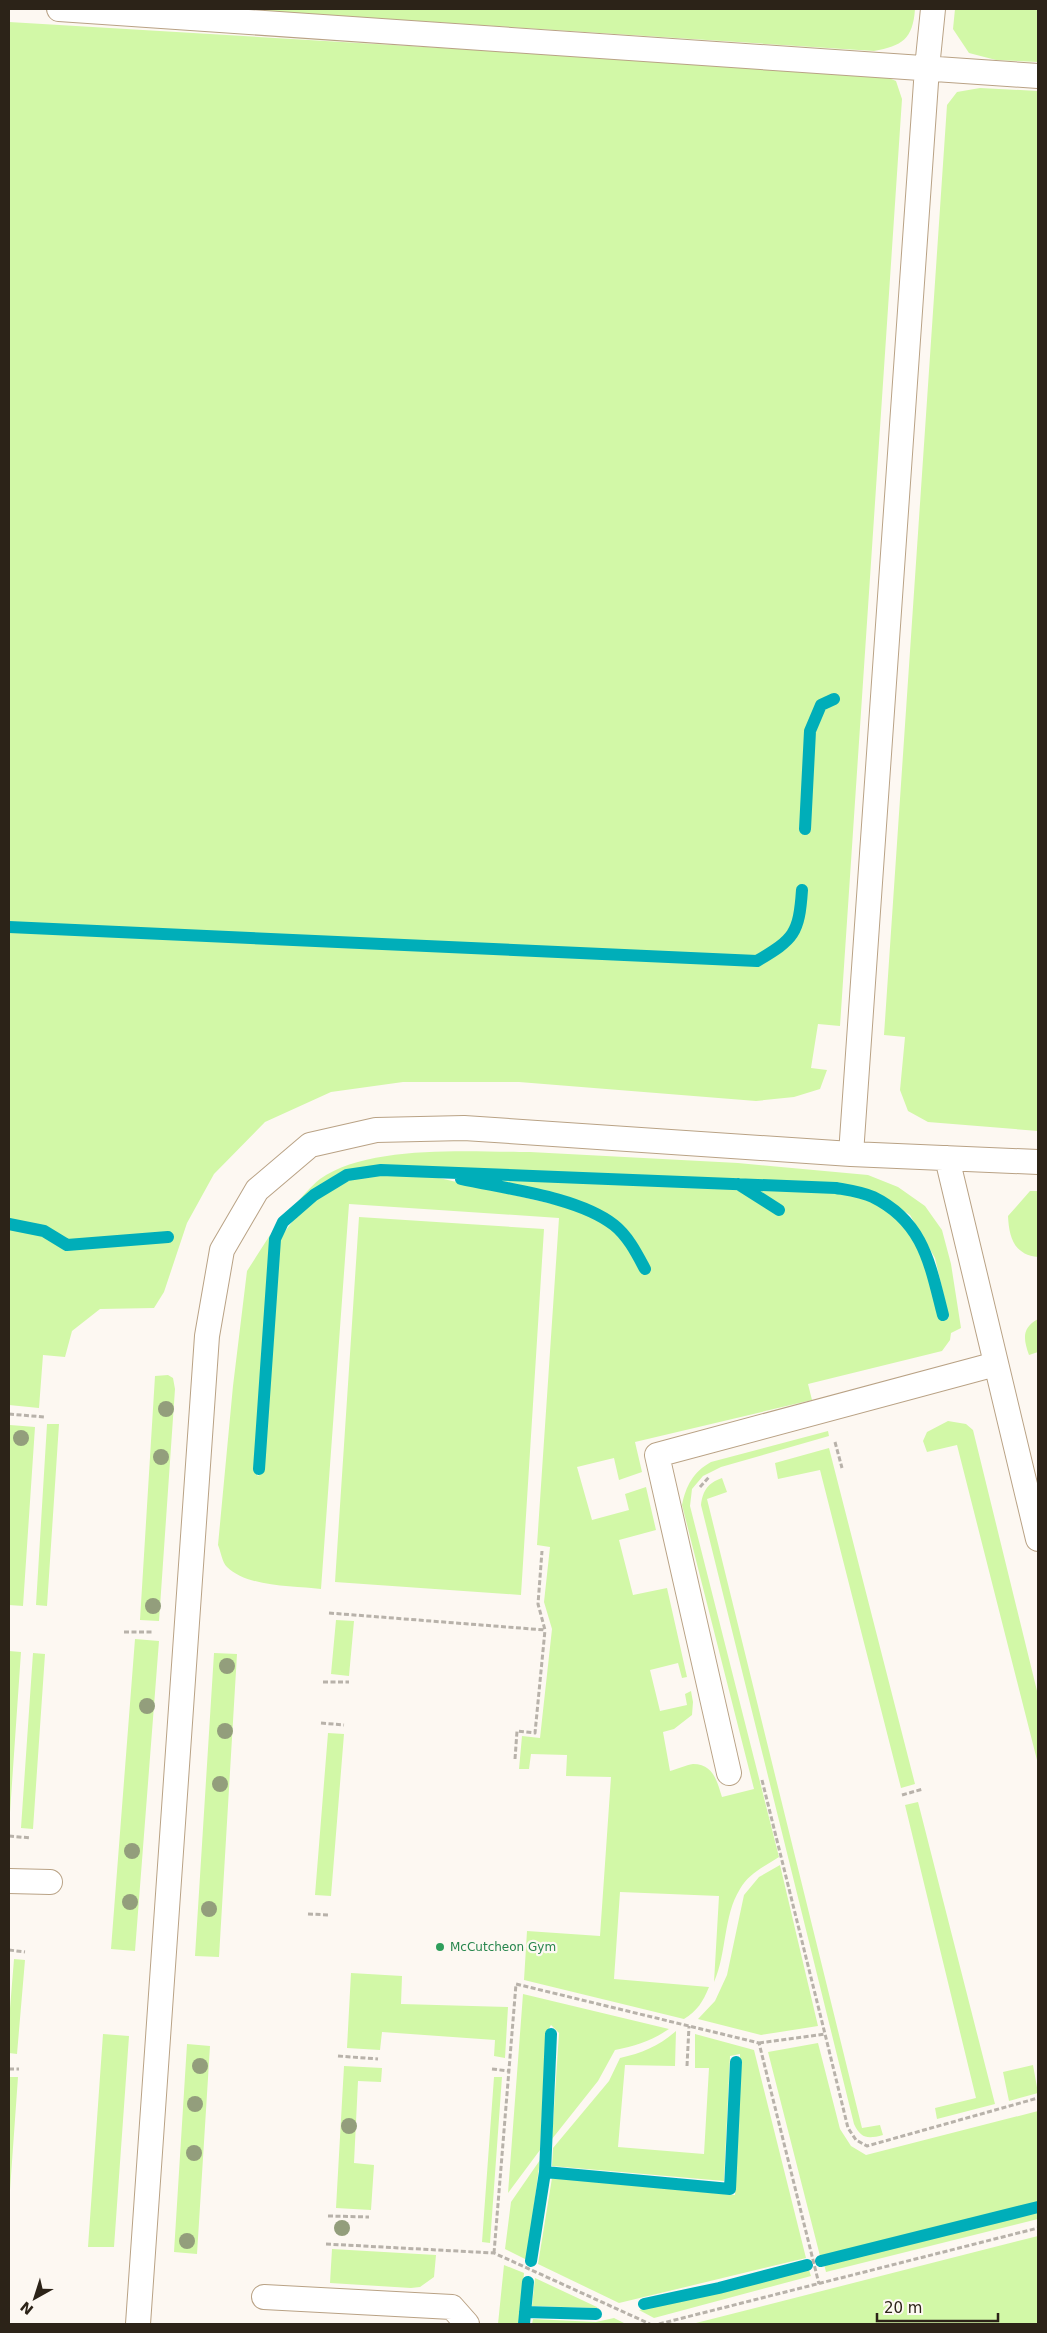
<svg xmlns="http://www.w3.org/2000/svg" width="1047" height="2333" font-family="'DejaVu Sans',sans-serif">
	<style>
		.green { fill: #d2f8a7 }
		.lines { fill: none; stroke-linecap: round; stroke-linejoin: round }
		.stream { stroke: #00aeb9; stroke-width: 12 }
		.lane-casing { stroke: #b9a285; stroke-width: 26 }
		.path { stroke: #b8b2aa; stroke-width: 3; stroke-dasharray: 5 2.5; stroke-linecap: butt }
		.lane { stroke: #fff; stroke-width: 24 }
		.tree { fill: #939e7c }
		.leisure-dot { fill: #2e9e5b; stroke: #fdf8f2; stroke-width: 2 }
		.labels { text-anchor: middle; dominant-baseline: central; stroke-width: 4.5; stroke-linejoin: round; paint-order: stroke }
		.leisure-label { font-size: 12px; fill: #27864d; stroke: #fdf8f2; text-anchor: start }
	</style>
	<rect width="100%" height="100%" fill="#fdf8f2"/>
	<path class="green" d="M 236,9 L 915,9 C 913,39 902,46 874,51 Z
		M 955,9 L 1038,9 L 1038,62 L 996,60 L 969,53 L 953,29 Z
		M 9,22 L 879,74 L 896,81 L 902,99 L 840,1026 L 818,1024 L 811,1068 L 827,1070 L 820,1089 L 794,1097 L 756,1101 L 519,1082 L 403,1082 L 331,1092 L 265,1122 L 214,1174 L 187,1223 L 164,1292 L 154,1308 L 100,1309 L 72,1331 L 65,1357 L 43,1355 L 39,1408 L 9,1405 Z
		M 980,88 L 1038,91 L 1038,1131 L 928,1122 L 908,1111 L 900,1090 L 905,1037 L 884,1035 L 947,105 L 957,92 Z
		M 530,1152 L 738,1163 L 868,1175 L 898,1187 L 925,1206 L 942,1230 L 951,1264 L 961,1328 L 951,1333 L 950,1340 L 942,1351 L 808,1384 L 812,1400 L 635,1442 L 642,1472 L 619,1480 L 614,1458 L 577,1467 L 592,1520 L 629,1510 L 625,1494 L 646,1487 L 656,1530 L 619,1540 L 633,1595 L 667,1588 L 687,1677 L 682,1678 L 678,1663 L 650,1670 L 660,1711 L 687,1705 L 685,1694 L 691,1691 L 693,1702 L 692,1715 L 674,1729 L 663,1732 L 670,1771 C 677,1769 686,1765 693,1764 C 714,1764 717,1782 722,1797 L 754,1789 L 682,1505 C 686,1486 693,1472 711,1462 L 828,1431 L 829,1436 L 721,1467 L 703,1476 L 692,1489 L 690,1506 L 779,1857 C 765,1866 748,1874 740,1889 C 723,1916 727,1953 714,1982 L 719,1896 L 620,1892 L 614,1979 L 709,1987 C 703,2002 697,2011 684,2019 L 524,1980 L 527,1931 L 600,1936 L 611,1777 L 566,1776 L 567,1755 L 531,1754 L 529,1769 L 519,1769 L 522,1736 L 540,1738 L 552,1629 L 544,1602 L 550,1547 L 537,1545 L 559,1218 L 349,1204 L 321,1589 C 294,1586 247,1587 227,1567 C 222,1562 221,1552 218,1545 L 233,1386 L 247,1271 L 270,1235 L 254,1471 L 258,1476 L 263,1472 L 279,1239 L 296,1217 L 316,1199 L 348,1178 L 380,1173 L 426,1175 L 587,1212 L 613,1228 L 629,1246 L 642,1270 L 647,1272 L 648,1268 L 636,1245 L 617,1224 L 590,1206 L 455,1174 L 735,1186 L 776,1212 L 781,1211 L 780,1208 L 745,1185 L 834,1191 L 870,1200 L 902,1219 L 924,1259 L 942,1320 L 949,1318 L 935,1258 L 910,1215 L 876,1193 L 838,1183 L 387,1165 L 349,1170 L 325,1183 L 294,1206 C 302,1197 311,1186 320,1179 C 369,1144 471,1152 530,1152 Z
		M 1030,1191 L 1038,1191 L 1038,1257 C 1014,1255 1009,1237 1008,1216 Z
		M 359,1217 L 544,1229 L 521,1595 L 335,1582 Z
		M 1038,1319 L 1038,1352 L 1029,1355 C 1023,1338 1022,1328 1038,1319 Z
		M 168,1375 L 173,1378 L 175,1389 L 159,1621 L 140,1620 L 155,1376 Z
		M 948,1421 L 966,1424 L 973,1430 L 1038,1695 L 1038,1764 L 957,1445 L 927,1452 L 923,1441 L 927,1432 Z
		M 47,1424 L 59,1424 L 47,1606 L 36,1605 Z
		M 10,1425 L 35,1427 L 23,1606 L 9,1605 Z
		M 829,1448 L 915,1784 L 901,1788 L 820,1470 L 778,1479 L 775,1463 Z
		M 722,1478 L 727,1492 L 707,1499 L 862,2128 L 880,2125 L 883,2135 C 868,2139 861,2139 854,2124 L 701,1505 C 703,1490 708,1483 722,1478 Z
		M 336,1620 L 354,1621 L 349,1676 L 331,1674 Z
		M 135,1639 L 159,1641 L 135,1951 L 111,1949 Z
		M 9,1651 L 21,1652 L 9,1827 Z
		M 33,1653 L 45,1654 L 33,1829 L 21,1828 Z
		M 214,1653 L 237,1654 L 219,1957 L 195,1956 Z
		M 328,1733 L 344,1734 L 331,1896 L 315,1895 Z
		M 918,1802 L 995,2104 L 937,2119 L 935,2108 L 976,2098 L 905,1805 Z
		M 780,1865 L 818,2026 L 761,2035 L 698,2019 L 715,2001 L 727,1975 L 744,1895 L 759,1877 Z
		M 14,1959 L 25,1960 L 17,2054 L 9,2053 L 9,2021 Z
		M 351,1973 L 402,1976 L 401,2004 L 508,2007 L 505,2058 L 494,2056 L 495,2040 L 382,2032 L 380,2050 L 347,2048 Z
		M 523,1994 L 669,2029 C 651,2041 636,2046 615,2050 L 598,2081 L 552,2139 L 559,2033 L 551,2025 L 546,2034 L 540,2150 L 508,2193 Z
		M 676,2031 L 675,2066 L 625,2065 L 618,2147 L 704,2154 L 709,2068 L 695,2068 L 695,2034 L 754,2050 L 806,2258 L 619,2303 L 538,2264 L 552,2178 L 735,2195 L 740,2054 L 730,2056 L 724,2181 L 552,2166 L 553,2148 L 609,2081 L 620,2058 C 642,2053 659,2046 676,2031 Z
		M 103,2034 L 129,2036 L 114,2247 L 88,2247 Z
		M 818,2043 L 840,2129 L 851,2146 L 866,2155 L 1038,2111 L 1038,2203 L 820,2256 L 768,2052 Z
		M 187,2044 L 210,2046 L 197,2254 L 174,2252 Z
		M 1033,2065 L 1038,2093 L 1009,2101 L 1003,2072 Z
		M 344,2066 L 382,2068 L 381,2082 L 358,2081 L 354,2163 L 374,2165 L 371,2210 L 336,2208 Z
		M 9,2077 L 18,2077 L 9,2204 Z
		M 494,2077 L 502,2077 L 490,2243 L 482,2242 Z
		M 540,2160 L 527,2260 L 505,2249 L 511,2202 Z
		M 1038,2211 L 1038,2219 L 826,2272 L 824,2264 Z
		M 1038,2236 L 1038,2324 L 692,2324 Z
		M 332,2249 L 436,2255 L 434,2277 L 420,2287 L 411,2288 L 330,2283 Z
		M 504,2265 L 524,2273 L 519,2324 L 498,2324 Z
		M 809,2270 L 811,2276 L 654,2318 L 639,2310 Z
		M 535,2278 L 599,2308 L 532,2306 Z
		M 614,2318 L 626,2324 L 532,2324 L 533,2319 L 596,2322 Z"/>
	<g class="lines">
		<path class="stream" d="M 805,829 L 810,731 L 821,705 L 834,699
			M 9,927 L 757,961 C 794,939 799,934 802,890
			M 461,1179 C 507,1189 578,1197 614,1225 C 628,1236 637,1254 645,1269
			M 738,1184 L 779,1210
			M 9,1224 L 44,1231 L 67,1245 L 168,1237
			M 259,1469 L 275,1239 L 283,1222 L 314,1195 L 347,1175 L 381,1170 L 836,1188 C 847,1190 862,1192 873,1197 C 924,1222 930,1265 943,1315
			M 545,2172 L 730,2189 L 736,2062
			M 531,2261 L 545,2172 L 551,2034
			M 821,2261 L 1038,2207
			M 644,2304 L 719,2288 L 807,2265
			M 525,2312 L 596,2314
			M 524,2324 L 528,2282"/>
		<defs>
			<path id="lane" d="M 59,9 L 1038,76
				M 851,1154 L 927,68 L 933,9
				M 947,1158 L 1038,1539
				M 729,1773 L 657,1455 L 996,1364
				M 9,1881 L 50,1882
				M 264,2297 L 452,2307 L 467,2324
				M 138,2324 L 207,1336 L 222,1250 L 257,1190 L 310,1145 L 376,1130 L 464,1128 L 851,1154 L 1038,1162"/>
		</defs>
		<use href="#lane" class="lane-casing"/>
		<path class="path" d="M 9,1414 L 44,1417
			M 835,1442 L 842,1468
			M 700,1487 L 709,1477
			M 329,1613 L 545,1630 L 538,1604 L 542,1551
			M 124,1632 L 153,1632
			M 323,1682 L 349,1682
			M 321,1723 L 344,1725
			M 515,1759 L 517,1731 L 535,1733 L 545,1630
			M 762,1780 L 825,2034
			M 902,1795 L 923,1789
			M 9,1836 L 31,1838
			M 308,1914 L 329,1915
			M 9,1950 L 25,1952
			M 759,2043 L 825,2034 L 848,2128 L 856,2140 L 867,2146 L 1038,2098
			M 338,2056 L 378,2059
			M 687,2066 L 689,2026
			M 9,2069 L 19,2069
			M 492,2069 L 509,2071
			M 328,2216 L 369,2217
			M 326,2244 L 494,2253 L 650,2324
			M 494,2253 L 516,1984 L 759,2043 L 819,2284
			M 659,2324 L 1038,2228"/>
		<use href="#lane" class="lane"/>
	</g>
	<g class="tree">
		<circle cx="166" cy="1409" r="8"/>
		<circle cx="21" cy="1438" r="8"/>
		<circle cx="161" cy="1457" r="8"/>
		<circle cx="153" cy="1606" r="8"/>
		<circle cx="227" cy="1666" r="8"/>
		<circle cx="147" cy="1706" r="8"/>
		<circle cx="225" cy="1731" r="8"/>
		<circle cx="220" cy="1784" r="8"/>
		<circle cx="132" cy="1851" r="8"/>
		<circle cx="130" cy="1902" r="8"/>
		<circle cx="209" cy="1909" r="8"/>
		<circle cx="200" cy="2066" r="8"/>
		<circle cx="195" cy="2104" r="8"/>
		<circle cx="349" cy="2126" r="8"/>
		<circle cx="194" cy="2153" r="8"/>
		<circle cx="342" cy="2228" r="8"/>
		<circle cx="187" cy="2241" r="8"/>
	</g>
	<circle class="leisure-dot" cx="440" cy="1947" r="5"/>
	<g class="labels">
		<g class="leisure-label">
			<text x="450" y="1947">McCutcheon Gym</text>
		</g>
	</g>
	<rect width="1047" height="2333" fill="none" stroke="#2c2318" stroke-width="20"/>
	<g transform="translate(35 2298) rotate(219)" stroke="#fdf8f2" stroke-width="4" paint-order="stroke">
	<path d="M0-4L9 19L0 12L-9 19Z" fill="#2c2318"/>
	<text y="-8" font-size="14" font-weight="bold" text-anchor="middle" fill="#2c2318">N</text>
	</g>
	<path d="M877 2313v8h121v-8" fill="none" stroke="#2c2318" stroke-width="2.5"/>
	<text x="884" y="2313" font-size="15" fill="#2c2318" stroke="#fdf8f2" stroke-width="4" paint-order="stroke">20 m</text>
</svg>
